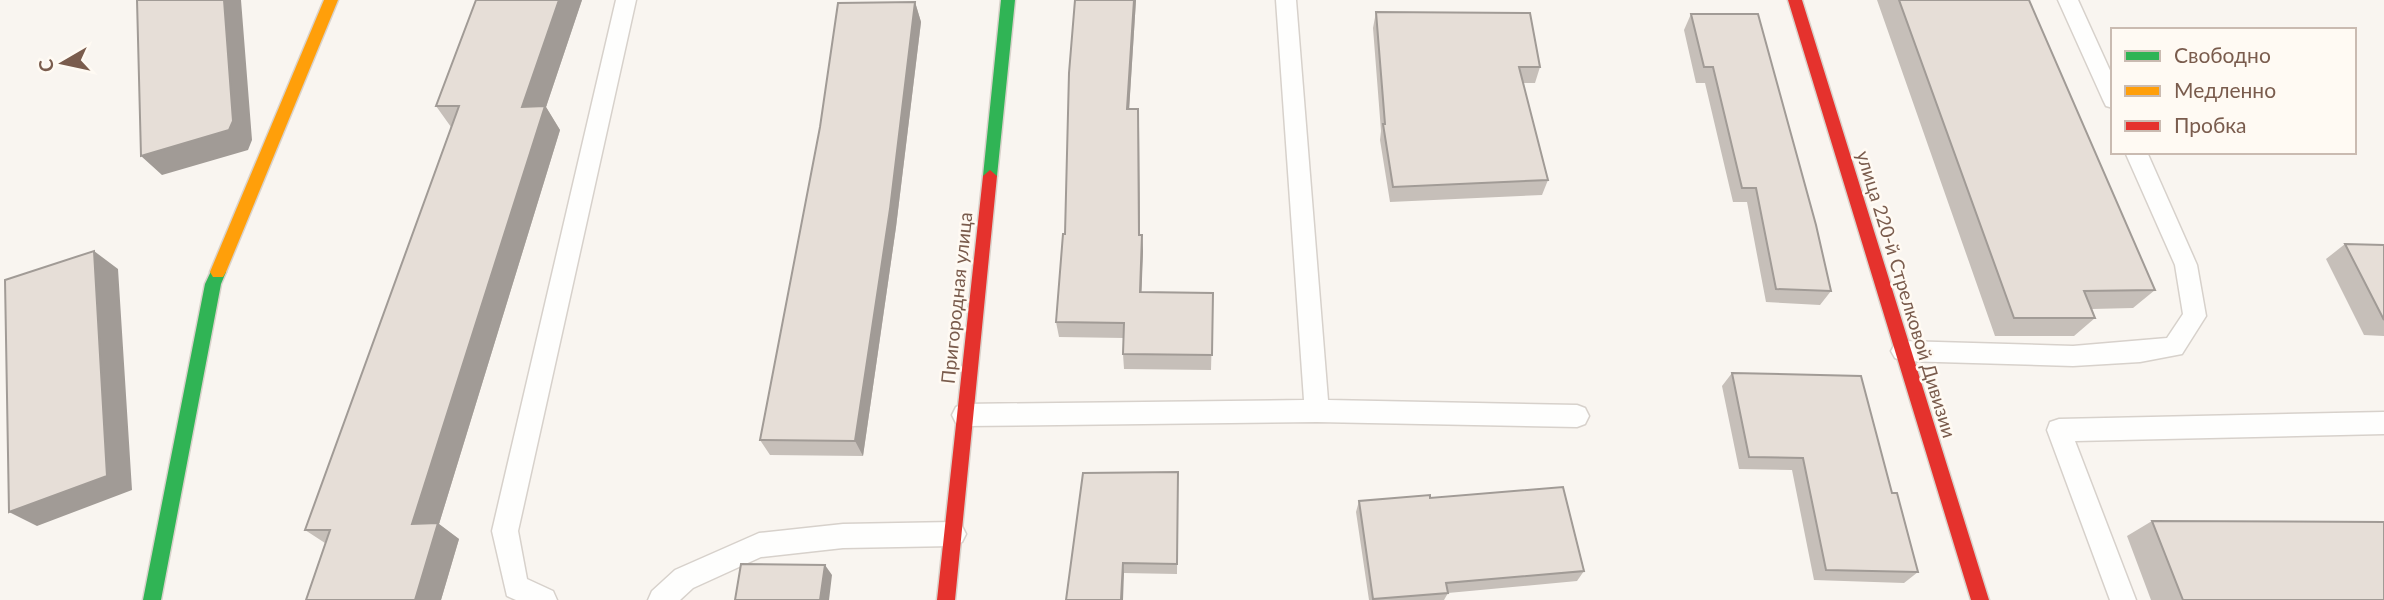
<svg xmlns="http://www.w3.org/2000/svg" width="2384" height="600" font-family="Lato,sans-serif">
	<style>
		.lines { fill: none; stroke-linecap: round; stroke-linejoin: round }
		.lane-casing { stroke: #d7d1cb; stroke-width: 3 }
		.fast-casing { stroke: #d9d2cb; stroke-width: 3 }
		.slow-casing { stroke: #d9d2cb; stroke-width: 3 }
		.jam-casing { stroke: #d9d2cb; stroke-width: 3 }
		.lane { fill: #fefefd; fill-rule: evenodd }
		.fast { fill: #30b455; fill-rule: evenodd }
		.slow { fill: #ff9f0a; fill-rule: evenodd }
		.jam { fill: #e5322d; fill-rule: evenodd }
		.wall { fill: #c6bfb9 }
		.shaded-wall { fill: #a19b96 }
		.building { fill: #e6ded7; stroke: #a19b96; stroke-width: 2 }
		.labels { text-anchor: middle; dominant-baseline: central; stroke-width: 5; stroke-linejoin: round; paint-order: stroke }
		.street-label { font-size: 19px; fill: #7a5c4d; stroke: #fffaf3 }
	</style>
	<rect width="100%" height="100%" fill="#f9f5f0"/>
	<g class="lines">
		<defs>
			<path id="lane" d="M 616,0 L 636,0 L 518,531 L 527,579 L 553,591 L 557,600 L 516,600 L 507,596 L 492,531 Z
				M 1276,0 L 1296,0 L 1328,400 L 1577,405 L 1585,408 L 1589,416 L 1585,424 L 1577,427 L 1317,422 L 964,426 L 956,423 L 952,415 L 956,407 L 964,404 L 1304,400 Z
				M 2058,0 L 2078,0 L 2113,77 L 2113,108 L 2106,106 L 2103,100 Z
				M 2125,152 L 2147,152 L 2197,265 L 2206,316 L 2182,354 L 2140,362 L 2073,366 L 1903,361 L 1895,358 L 1891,351 L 1895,344 L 1903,341 L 2073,346 L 2167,338 L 2183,314 L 2175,265 Z
				M 2384,412 L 2384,434 L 2075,441 L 2136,600 L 2110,600 L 2047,430 L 2050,422 L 2059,419 Z
				M 953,522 L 962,526 L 966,534 L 962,542 L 953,546 L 843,548 L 761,557 L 693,588 L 680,600 L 648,600 L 652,591 L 675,570 L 759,533 L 843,524 Z"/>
			<path id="fast" d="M 1001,0 L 1015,0 L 997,176 L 990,182 L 983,176 Z
				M 218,265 L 223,267 L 226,272 L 221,284 L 161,600 L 143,600 L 205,284 L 213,267 Z"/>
			<path id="slow" d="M 324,0 L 338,0 L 226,272 L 223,277 L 213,277 L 210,272 Z"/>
			<path id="jam" d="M 1788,0 L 1802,0 L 1989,600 L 1971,600 Z
				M 990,170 L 997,176 L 955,600 L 937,600 L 983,176 Z"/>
		</defs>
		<use href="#lane" class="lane-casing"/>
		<use href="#fast" class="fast-casing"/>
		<use href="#slow" class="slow-casing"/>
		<use href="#jam" class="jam-casing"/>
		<use href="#lane" class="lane"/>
		<use href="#fast" class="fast"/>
		<use href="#slow" class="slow"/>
		<use href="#jam" class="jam"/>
	</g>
	<path class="wall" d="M 476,0 L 582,0 L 546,107 L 560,130 L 439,524 L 459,539 L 441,600 L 306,600 L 325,543 L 305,530 L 451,127 L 436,106 Z
		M 1075,0 L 1136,0 L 1129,109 L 1138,109 L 1140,235 L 1142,235 L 1143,251 L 1141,292 L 1213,293 L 1211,370 L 1124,369 L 1123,354 L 1124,338 L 1059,337 L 1056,322 L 1065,234 Z
		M 1877,0 L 2029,0 L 2155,290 L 2133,308 L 2092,309 L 2095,318 L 2074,336 L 1995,336 Z
		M 915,2 L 921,22 L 896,227 L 863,456 L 770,455 L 760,440 Z
		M 1376,12 L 1540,67 L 1535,83 L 1523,83 L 1548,180 L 1542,195 L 1390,202 L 1380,140 L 1381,131 L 1373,28 Z
		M 1691,14 L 1831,291 L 1820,305 L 1766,302 L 1747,202 L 1733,202 L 1705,83 L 1696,83 L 1684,30 Z
		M 2345,244 L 2384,245 L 2384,336 L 2364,335 L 2326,259 Z
		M 1732,373 L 1892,493 L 1918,572 L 1904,583 L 1814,580 L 1792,470 L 1739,469 L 1722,386 Z
		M 1178,472 L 1177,574 L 1124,573 L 1066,600 Z
		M 1430,498 L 1584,571 L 1577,581 L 1448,593 L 1444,600 L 1369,600 L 1356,512 L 1359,501 Z
		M 2152,521 L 2384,600 L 2151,600 L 2127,536 Z"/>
	<path class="shaded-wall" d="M 224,0 L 241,0 L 252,140 L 248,150 L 162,175 L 141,156 Z
		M 559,0 L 582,0 L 546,107 L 560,130 L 439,524 L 459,539 L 441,600 L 415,600 L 412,524 L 522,107 Z
		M 1134,0 L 1136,0 L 1128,127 L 1127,109 Z
		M 915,2 L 921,22 L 896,227 L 863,456 L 855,441 Z
		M 1138,109 L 1139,126 L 1140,251 L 1139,235 Z
		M 1142,235 L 1143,251 L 1141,307 L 1140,292 Z
		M 94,251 L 118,269 L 132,490 L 37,526 L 9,512 Z
		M 1123,563 L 1124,573 L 1123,600 L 1121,600 Z
		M 825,565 L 832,575 L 829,600 L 820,600 Z"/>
	<path class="building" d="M 137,0 L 224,0 L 233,121 L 229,130 L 141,156 Z
		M 476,0 L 559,0 L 522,107 L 545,106 L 412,524 L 438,523 L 415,600 L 306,600 L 330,530 L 305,530 L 459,106 L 436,106 Z
		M 1075,0 L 1134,0 L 1127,109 L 1138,109 L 1139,235 L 1142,235 L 1140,292 L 1213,293 L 1212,355 L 1123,354 L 1124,323 L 1056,322 L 1063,234 L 1065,234 L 1069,73 Z
		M 1899,0 L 2029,0 L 2155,290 L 2084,291 L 2095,318 L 2014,318 Z
		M 915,2 L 890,209 L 855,441 L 760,440 L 820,127 L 838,3 Z
		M 1376,12 L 1530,13 L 1540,67 L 1519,67 L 1548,180 L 1393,187 L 1383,124 L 1385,124 Z
		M 1691,14 L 1758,14 L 1816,225 L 1831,291 L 1776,289 L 1756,188 L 1742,188 L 1713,67 L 1704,67 Z
		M 2345,244 L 2384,245 L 2384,320 Z
		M 94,251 L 107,476 L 9,512 L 5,280 Z
		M 1732,373 L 1861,376 L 1892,493 L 1897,493 L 1918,572 L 1826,570 L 1803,458 L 1749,457 Z
		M 1178,472 L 1177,564 L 1123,563 L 1121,600 L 1066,600 L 1083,473 Z
		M 1563,487 L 1584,571 L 1446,583 L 1448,593 L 1373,599 L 1359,501 L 1430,495 L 1430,498 Z
		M 2152,521 L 2384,522 L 2384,600 L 2183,600 Z
		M 741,564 L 825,565 L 820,600 L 735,600 Z"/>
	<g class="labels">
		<g class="street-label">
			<text transform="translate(1907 294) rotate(73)">улица 220-й Стрелковой Дивизии</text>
			<text transform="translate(956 298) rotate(-84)">Пригородная улица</text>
		</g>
	</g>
	<rect x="2111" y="28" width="245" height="126" fill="#fffaf3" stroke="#cabbb1" stroke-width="2"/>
	<rect x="2125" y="51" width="35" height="10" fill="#30b455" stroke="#cabbb1" stroke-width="2"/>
	<text x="2174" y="63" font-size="21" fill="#7a5c4d">Свободно</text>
	<rect x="2125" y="86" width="35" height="10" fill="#ff9f0a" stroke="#cabbb1" stroke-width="2"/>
	<text x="2174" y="98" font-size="21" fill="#7a5c4d">Медленно</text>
	<rect x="2125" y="121" width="35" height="10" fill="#e5322d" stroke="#cabbb1" stroke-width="2"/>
	<text x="2174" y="133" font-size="21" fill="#7a5c4d">Пробка</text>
	<g transform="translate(63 63) rotate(261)" stroke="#fffaf3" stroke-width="5" paint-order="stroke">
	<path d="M0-5L12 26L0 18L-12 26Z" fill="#7a5c4d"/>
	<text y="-10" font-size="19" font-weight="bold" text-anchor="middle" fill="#7a5c4d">С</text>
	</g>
</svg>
